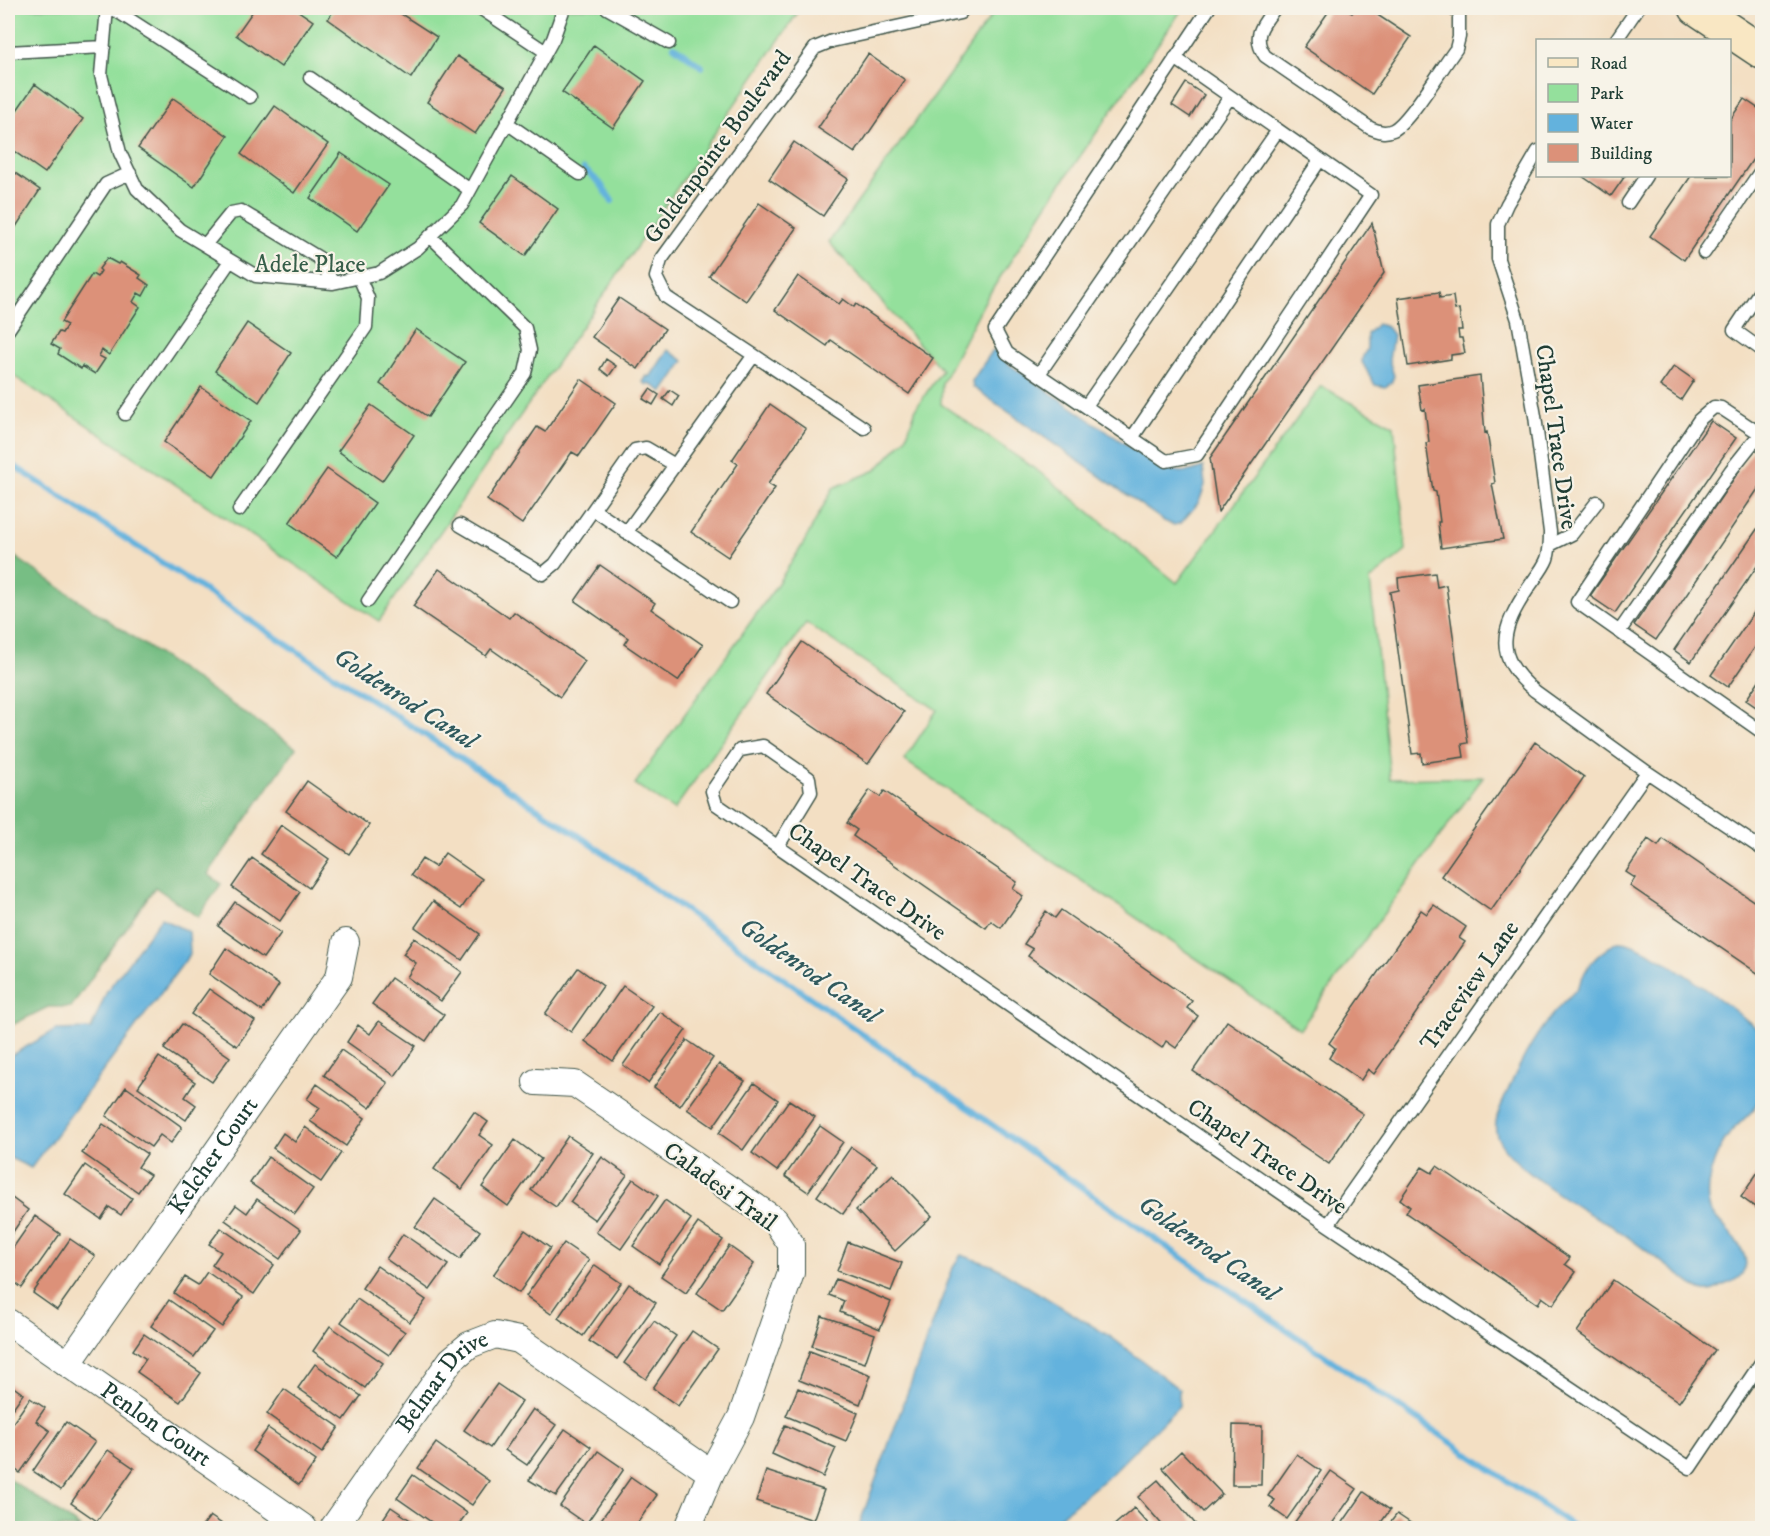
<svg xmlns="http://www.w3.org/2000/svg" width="1770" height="1536" font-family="'IM FELL DW Pica',serif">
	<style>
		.green { fill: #94e09c; stroke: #5a8e68; stroke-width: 1.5 }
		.forest { fill: #77be84; stroke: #4b7e5c; stroke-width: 1.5 }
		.water { fill: #63b2dd; stroke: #417888; stroke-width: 1.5 }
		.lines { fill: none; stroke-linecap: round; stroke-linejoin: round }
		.stream { stroke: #63b2dd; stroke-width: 6 }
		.building { fill: #dc9179 }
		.lane-casing { stroke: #3f5549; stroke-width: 15 }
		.street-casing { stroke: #3f5549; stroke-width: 28 }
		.secondary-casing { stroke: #3f5549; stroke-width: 36 }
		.lane { stroke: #fff; stroke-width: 12 }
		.street { stroke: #fff; stroke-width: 26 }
		.secondary { stroke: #f9e7c3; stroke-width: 33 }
		.labels { text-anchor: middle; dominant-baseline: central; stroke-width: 4.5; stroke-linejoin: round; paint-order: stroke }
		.street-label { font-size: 24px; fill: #1f3d34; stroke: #f7f3e8 }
		.park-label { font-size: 24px; fill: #365e49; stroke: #f7f3e8 }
		.water-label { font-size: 26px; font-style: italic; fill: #305a5e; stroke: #f7f3e8 }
	</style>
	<rect width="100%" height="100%" fill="#f7f3e8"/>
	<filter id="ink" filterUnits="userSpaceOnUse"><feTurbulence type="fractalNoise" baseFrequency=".0167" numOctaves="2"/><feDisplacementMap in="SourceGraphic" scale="12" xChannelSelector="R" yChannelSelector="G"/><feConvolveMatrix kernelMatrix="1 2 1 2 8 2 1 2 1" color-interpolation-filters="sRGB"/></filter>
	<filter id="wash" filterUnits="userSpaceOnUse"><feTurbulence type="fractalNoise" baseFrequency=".008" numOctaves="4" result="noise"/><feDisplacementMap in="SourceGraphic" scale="24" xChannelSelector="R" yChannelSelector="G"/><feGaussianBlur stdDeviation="1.35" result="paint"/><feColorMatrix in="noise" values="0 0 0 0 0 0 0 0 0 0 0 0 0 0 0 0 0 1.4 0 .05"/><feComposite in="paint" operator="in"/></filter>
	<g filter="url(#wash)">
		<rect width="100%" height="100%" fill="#f3dfc3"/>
		<path class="green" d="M 8,8 L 801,8 L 379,621 L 8,372 Z
			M 997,8 L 1183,8 L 1054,194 L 986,299 L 942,383 L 941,404 L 1045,476 L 1177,583 L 1321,386 L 1394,426 L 1406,551 L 1370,580 L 1390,779 L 1483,777 L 1300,1029 L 904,760 L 937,710 L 806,623 L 674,810 L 635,784 L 772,592 L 802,546 L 833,488 L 876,470 L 906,438 L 916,408 L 942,370 L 829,242 Z"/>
		<path class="forest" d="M 8,552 L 296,748 L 208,874 L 221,884 L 198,917 L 155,887 L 71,1007 L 48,1007 L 8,1027 Z
			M 8,1478 L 80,1527 L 78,1528 L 8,1528 Z"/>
		<path class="water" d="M 1377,324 L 1387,327 L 1393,335 L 1389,360 L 1394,376 L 1391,383 L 1385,387 L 1375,385 L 1362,362 L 1363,356 L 1367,349 L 1367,334 Z
			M 668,350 L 684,361 L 663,392 L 649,383 L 647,385 L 643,382 L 647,376 L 650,377 Z
			M 993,350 L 996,351 L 1007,363 L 1156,465 C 1173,472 1185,475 1203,467 L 1205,485 L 1199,502 L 1181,523 L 1174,525 L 1164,521 L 973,387 L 972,381 Z
			M 161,918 L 189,932 L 190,954 L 31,1168 L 8,1157 L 8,1057 L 56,1030 L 91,1029 L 107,991 Z
			M 1618,942 C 1646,940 1739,1013 1762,1033 C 1763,1047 1766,1082 1762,1094 C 1758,1110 1740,1121 1730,1133 C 1715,1152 1701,1189 1711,1212 C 1728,1232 1770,1267 1727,1284 C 1714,1289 1710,1295 1697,1288 L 1610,1224 C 1584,1214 1500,1160 1496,1132 C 1494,1119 1500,1109 1505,1097 C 1521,1060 1540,1023 1571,995 C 1578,989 1581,981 1585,972 C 1592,959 1606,948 1618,942 Z
			M 961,1255 L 994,1266 L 1111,1337 L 1179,1389 L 1179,1406 L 1112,1473 L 1046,1528 L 858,1528 L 954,1265 Z"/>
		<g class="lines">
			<path class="stream" d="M 674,46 L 702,67
				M 584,169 L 600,183 L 612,201
				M 8,462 L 578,835 L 1171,1250 L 1576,1528"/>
		</g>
		<g id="blocks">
			<path class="building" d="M 255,8 L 294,8 L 313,21 L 281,67 L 236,35 Z
				M 335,8 L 392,8 L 437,37 L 411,78 L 328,19 Z
				M 1331,8 L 1343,8 L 1352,13 L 1356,8 L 1367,8 L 1411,37 L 1372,94 L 1304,47 Z
				M 594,45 L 645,81 L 613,128 L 562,92 Z
				M 868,54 L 905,80 L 855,153 L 818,128 Z
				M 457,56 L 506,87 L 475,134 L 427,102 Z
				M 1186,83 L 1204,95 L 1190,117 L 1172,105 Z
				M 35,84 L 83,119 L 45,173 L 8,147 L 8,123 Z
				M 173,98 L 228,136 L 194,187 L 138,148 Z
				M 1744,99 L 1762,111 L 1762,146 L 1684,260 L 1650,236 L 1691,176 L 1730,176 L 1730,120 Z
				M 275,106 L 328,144 L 294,193 L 241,154 Z
				M 794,142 L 848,179 L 823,216 L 769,179 Z
				M 341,153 L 389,185 L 357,231 L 310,198 Z
				M 8,168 L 40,190 L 8,239 Z
				M 512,176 L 558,209 L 525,256 L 479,223 Z
				M 1582,176 L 1625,176 L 1611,196 Z
				M 759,203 L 796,228 L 746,301 L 709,276 Z
				M 1372,223 L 1384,273 L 1218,512 L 1210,458 Z
				M 107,258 L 118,264 L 120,262 L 141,275 L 139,278 L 149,285 L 143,296 L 138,293 L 133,302 L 140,307 L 109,355 L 102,350 L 99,356 L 105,359 L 95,374 L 82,366 L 81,369 L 58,354 L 60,349 L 51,344 L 59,332 L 62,333 L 67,325 L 61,322 L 92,274 L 97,277 L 101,271 L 99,269 Z
				M 798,276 L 839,304 L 843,299 L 854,307 L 856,304 L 933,358 L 909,394 L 831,340 L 827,346 L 775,310 Z
				M 1439,292 L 1440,298 L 1453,296 L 1455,310 L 1459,309 L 1462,330 L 1458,330 L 1459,338 L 1462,338 L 1465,353 L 1451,355 L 1451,359 L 1408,366 L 1398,298 Z
				M 619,298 L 665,329 L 638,369 L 592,337 Z
				M 247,323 L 291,353 L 259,402 L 215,371 Z
				M 416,329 L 465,362 L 428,417 L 380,384 Z
				M 606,359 L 616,366 L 609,376 L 600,369 Z
				M 1674,366 L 1694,380 L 1681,400 L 1660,386 Z
				M 1480,376 L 1485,433 L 1487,432 L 1495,483 L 1492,484 L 1503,539 L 1441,548 L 1438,522 L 1440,522 L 1436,492 L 1433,491 L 1426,443 L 1429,442 L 1425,409 L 1422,410 L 1418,385 Z
				M 581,379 L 616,403 L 579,456 L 572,452 L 522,524 L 487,500 L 537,427 L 545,432 Z
				M 201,387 L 251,421 L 214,476 L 164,442 Z
				M 650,389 L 659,395 L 653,405 L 643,399 Z
				M 670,390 L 679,396 L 673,406 L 663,399 Z
				M 770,404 L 806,429 L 768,484 L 775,488 L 728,557 L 691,532 L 738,464 L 732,460 Z
				M 371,405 L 414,435 L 382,481 L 338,451 Z
				M 1711,421 L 1736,438 L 1615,613 L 1590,596 Z
				M 1754,449 L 1762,455 L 1762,483 L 1656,640 L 1634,625 Z
				M 327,469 L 375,503 L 337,557 L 289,523 Z
				M 1762,522 L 1762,559 L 1691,662 L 1674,650 Z
				M 600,565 L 655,603 L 651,609 L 703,645 L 678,681 L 624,644 L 628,638 L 575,601 Z
				M 439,569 L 509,618 L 514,612 L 585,661 L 560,697 L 491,649 L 486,656 L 413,606 Z
				M 1435,573 L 1437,587 L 1446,585 L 1468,743 L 1462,744 L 1464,757 L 1422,763 L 1421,753 L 1412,754 L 1390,592 L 1399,590 L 1398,578 Z
				M 1762,601 L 1762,637 L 1728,687 L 1711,675 Z
				M 802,642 L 904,712 L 868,764 L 766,694 Z
				M 1762,676 L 1762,711 L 1746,700 Z
				M 1535,742 L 1584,777 L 1491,911 L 1441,876 Z
				M 307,781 L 369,825 L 349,854 L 286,811 Z
				M 870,790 L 880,797 L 884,791 L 1017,882 L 1013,889 L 1023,896 L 1001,928 L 991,921 L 986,928 L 853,836 L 857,830 L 847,823 Z
				M 281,825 L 329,859 L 309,888 L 261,854 Z
				M 1648,839 L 1658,846 L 1663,839 L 1762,907 L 1762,976 L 1630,886 L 1635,878 L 1626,872 Z
				M 445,853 L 482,879 L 461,909 L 411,875 L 422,859 L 435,867 Z
				M 252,858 L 300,892 L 280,921 L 232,887 Z
				M 433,901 L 480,934 L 462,960 L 415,927 Z
				M 235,902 L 281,933 L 263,958 L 218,926 Z
				M 1434,905 L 1466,927 L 1459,938 L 1465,942 L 1374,1074 L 1368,1069 L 1361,1080 L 1329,1058 L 1335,1048 L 1329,1043 L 1421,910 L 1427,914 Z
				M 1061,910 L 1192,1001 L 1187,1008 L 1198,1016 L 1176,1048 L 1166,1041 L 1162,1048 L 1028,956 L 1033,949 L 1024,944 L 1046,911 L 1055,918 Z
				M 414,938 L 462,972 L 441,1001 L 407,977 L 416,963 L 403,954 Z
				M 226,948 L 279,985 L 262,1011 L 209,974 Z
				M 578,968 L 603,986 L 571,1032 L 545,1014 Z
				M 391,978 L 444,1015 L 426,1041 L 372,1004 Z
				M 623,986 L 652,1006 L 613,1061 L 585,1041 Z
				M 209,989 L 255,1021 L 237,1046 L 191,1014 Z
				M 660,1012 L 686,1030 L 648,1083 L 623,1065 Z
				M 379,1021 L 416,1046 L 395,1076 L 347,1042 L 358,1025 L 370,1034 Z
				M 1227,1021 L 1363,1114 L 1329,1164 L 1193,1071 Z
				M 182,1024 L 230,1057 L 212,1082 L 164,1049 Z
				M 687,1040 L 713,1058 L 680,1106 L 654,1087 Z
				M 341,1050 L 388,1083 L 370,1108 L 324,1075 Z
				M 159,1057 L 195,1082 L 185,1097 L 196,1105 L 186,1120 L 138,1087 Z
				M 719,1064 L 745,1081 L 713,1127 L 687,1109 Z
				M 754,1083 L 778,1100 L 743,1150 L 719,1133 Z
				M 317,1084 L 365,1118 L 346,1146 L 310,1121 L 320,1108 L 307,1099 Z
				M 126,1087 L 182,1127 L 171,1143 L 160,1135 L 151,1147 L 106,1116 Z
				M 789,1100 L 815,1117 L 777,1171 L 752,1153 Z
				M 474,1112 L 488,1122 L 479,1135 L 493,1145 L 462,1189 L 434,1169 Z
				M 103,1124 L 147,1154 L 138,1167 L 150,1175 L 138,1192 L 82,1153 Z
				M 820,1126 L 843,1142 L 808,1192 L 785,1176 Z
				M 305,1127 L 341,1153 L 321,1182 L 273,1148 L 283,1133 L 295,1142 Z
				M 568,1136 L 593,1153 L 556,1207 L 531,1190 Z
				M 515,1140 L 541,1159 L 508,1206 L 482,1187 Z
				M 851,1147 L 877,1165 L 843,1214 L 817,1196 Z
				M 268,1157 L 313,1189 L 295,1214 L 250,1183 Z
				M 602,1157 L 627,1175 L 595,1220 L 570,1202 Z
				M 85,1165 L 132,1198 L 121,1215 L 109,1207 L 101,1219 L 65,1194 Z
				M 1437,1166 L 1570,1258 L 1565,1264 L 1576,1272 L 1553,1305 L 1542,1297 L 1538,1304 L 1406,1213 L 1410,1207 L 1400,1199 L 1422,1167 L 1432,1173 Z
				M 1762,1166 L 1762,1212 L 1741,1197 Z
				M 893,1175 L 932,1216 L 895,1251 L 856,1210 Z
				M 633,1179 L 658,1196 L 621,1249 L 596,1232 Z
				M 8,1195 L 28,1210 L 8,1239 Z
				M 257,1199 L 301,1230 L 280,1259 L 225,1220 L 236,1205 L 247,1213 Z
				M 435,1199 L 480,1231 L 460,1259 L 415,1227 Z
				M 665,1200 L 691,1219 L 659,1264 L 633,1246 Z
				M 35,1216 L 60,1234 L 22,1288 L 8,1277 L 8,1255 Z
				M 698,1223 L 723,1240 L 686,1293 L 661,1276 Z
				M 221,1228 L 274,1265 L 254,1294 L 212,1265 L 221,1252 L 209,1244 Z
				M 525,1230 L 550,1248 L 519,1293 L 493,1275 Z
				M 403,1234 L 448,1265 L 430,1290 L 386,1259 Z
				M 70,1239 L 95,1256 L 57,1310 L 33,1293 Z
				M 848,1242 L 902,1263 L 891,1291 L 837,1271 Z
				M 564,1243 L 589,1260 L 551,1314 L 526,1296 Z
				M 729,1246 L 754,1264 L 722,1310 L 697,1293 Z
				M 595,1265 L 621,1283 L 583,1336 L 558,1318 Z
				M 377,1266 L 426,1300 L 410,1322 L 362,1288 Z
				M 207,1272 L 243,1297 L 222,1327 L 174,1293 L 185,1277 L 198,1285 Z
				M 836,1279 L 891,1302 L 880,1329 L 840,1312 L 844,1301 L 829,1295 Z
				M 1613,1280 L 1715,1350 L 1679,1402 L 1577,1332 Z
				M 629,1284 L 656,1303 L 617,1359 L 589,1341 Z
				M 357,1299 L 405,1332 L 389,1355 L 341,1322 Z
				M 169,1300 L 213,1331 L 194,1357 L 151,1326 Z
				M 822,1316 L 875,1334 L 865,1363 L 812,1346 Z
				M 654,1321 L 676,1336 L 646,1379 L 624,1363 Z
				M 330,1326 L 383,1363 L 365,1388 L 313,1351 Z
				M 692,1331 L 718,1349 L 678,1406 L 653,1388 Z
				M 144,1334 L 201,1373 L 180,1402 L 137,1372 L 146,1359 L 133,1350 Z
				M 810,1351 L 871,1375 L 860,1404 L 799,1380 Z
				M 315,1364 L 361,1396 L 344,1420 L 298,1388 Z
				M 8,1383 L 23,1394 L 8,1415 Z
				M 497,1384 L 522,1401 L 490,1448 L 464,1430 Z
				M 798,1388 L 858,1413 L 846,1441 L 786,1416 Z
				M 284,1389 L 339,1427 L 322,1453 L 267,1414 Z
				M 30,1398 L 45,1408 L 36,1421 L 50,1431 L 20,1473 L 8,1464 L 8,1430 Z
				M 533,1409 L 556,1425 L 527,1465 L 505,1450 Z
				M 66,1422 L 95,1442 L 61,1490 L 33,1471 Z
				M 785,1425 L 836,1448 L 823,1477 L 772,1454 Z
				M 1233,1425 L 1262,1426 L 1261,1485 L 1232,1485 Z
				M 268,1428 L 316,1461 L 299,1485 L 252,1451 Z
				M 565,1429 L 591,1447 L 556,1496 L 529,1480 Z
				M 436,1443 L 489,1481 L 472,1505 L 418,1468 Z
				M 108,1450 L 134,1468 L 97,1521 L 71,1503 Z
				M 598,1451 L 624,1469 L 586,1524 L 560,1506 Z
				M 1181,1451 L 1222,1494 L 1203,1512 L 1163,1468 Z
				M 1297,1454 L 1321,1471 L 1287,1519 L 1270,1507 L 1275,1500 L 1268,1496 Z
				M 766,1471 L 824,1490 L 813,1520 L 756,1501 Z
				M 1331,1471 L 1357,1489 L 1329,1528 L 1303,1528 L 1294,1523 Z
				M 413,1475 L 467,1513 L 456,1528 L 440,1528 L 397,1498 Z
				M 631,1477 L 657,1495 L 634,1528 L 595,1528 Z
				M 1158,1480 L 1198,1527 L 1196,1528 L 1165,1528 L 1138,1497 Z
				M 1364,1492 L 1390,1510 L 1377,1528 L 1339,1528 Z
				M 391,1507 L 422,1528 L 377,1528 Z
				M 1134,1508 L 1152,1528 L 1111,1528 Z
				M 1397,1514 L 1418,1528 L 1386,1528 Z
				M 210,1516 L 228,1528 L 201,1528 Z"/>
		</g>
	</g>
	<g filter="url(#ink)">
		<use href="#blocks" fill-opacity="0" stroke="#3f5549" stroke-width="1.5"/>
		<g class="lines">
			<defs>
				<path id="lane" d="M 107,8 L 101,75 L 120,153 L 137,189 L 180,230 L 256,276 L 333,283 L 379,273 L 418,248 L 462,205 L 553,39 L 564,8
					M 112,8 L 250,97
					M 480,8 L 546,52
					M 607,8 L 669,43
					M 1275,8 C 1263,24 1251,36 1265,56 L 1370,128 C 1378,131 1384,134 1393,130 C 1409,123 1443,66 1456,49 L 1459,37 L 1459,13 L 1451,8
					M 1616,40 L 1638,8
					M 8,52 L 104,47
					M 1175,58 L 1371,195 L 1197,455 L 1166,461 L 1007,353 L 995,330 L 1209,8
					M 310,78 L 470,190
					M 507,123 L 580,174
					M 1538,151 L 1507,204 L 1498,224 L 1498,259 L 1518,320 L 1535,416 L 1550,532 C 1550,541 1550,551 1547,559 C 1543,569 1535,578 1529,587 C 1501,629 1492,656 1535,691 L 1647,772 L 1762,849
					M 1628,203 L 1646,176
					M 205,245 L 231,213 L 241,211 L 319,258 L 333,283
					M 1704,253 L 1762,169
					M 1762,288 L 1734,330 L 1762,350
					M 8,330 L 106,184 L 130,173
					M 1039,374 L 1230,97
					M 1086,406 L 1278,130
					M 125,414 L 230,261
					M 864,428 L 666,297 L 656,277 L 661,260 L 815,48 L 832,41 L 960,13 L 964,8
					M 1762,435 L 1721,408 L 1714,407 L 1699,420 L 1577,602 L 1762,732
					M 1132,438 L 1320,160
					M 239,510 L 366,327 L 368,298 L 359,277
					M 594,510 L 730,602
					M 460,525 L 543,574 L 555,564 L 635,450 L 646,448 L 675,465
					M 626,533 L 754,355
					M 1550,545 L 1572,534 L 1597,502
					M 368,601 L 525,373 L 530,350 L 525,328 L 430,236
					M 1619,632 L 1731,470 L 1762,431
					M 778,846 L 811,792 L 809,778 L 763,746 L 740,750 L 712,791 L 716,804 L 1328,1225 L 1690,1468 L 1762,1361
					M 1328,1225 L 1647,772"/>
				<g id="street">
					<path d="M 536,1082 L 575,1084 L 775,1220 L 791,1244 L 791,1273 L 741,1417 L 711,1473 L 688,1528"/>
					<path id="s1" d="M 8,1322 L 304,1528"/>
					<path id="s2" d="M 68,1364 L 339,977 L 346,942"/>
					<path id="s3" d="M 333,1528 L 451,1360 L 469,1345 L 495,1335 L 519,1340 L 711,1473"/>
				</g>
				<path id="secondary" d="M 1696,8 L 1762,52"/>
			</defs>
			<use href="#lane" class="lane-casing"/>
			<use href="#street" class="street-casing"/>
			<use href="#secondary" class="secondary-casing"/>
			<use href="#lane" class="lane"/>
			<use href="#street" class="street"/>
			<use href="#secondary" class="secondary"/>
		</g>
	</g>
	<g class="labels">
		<g class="street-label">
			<text transform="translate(718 147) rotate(-54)">Goldenpointe Boulevard</text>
			<text transform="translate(1556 437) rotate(82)">Chapel Trace Drive</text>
			<text transform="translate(867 882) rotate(35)">Chapel Trace Drive</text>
			<text transform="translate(1470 986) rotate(-55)">Traceview Lane</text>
			<text stroke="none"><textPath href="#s2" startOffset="254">Kelcher Court</textPath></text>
			<text transform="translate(1267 1157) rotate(34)">Chapel Trace Drive</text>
			<text transform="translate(720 1187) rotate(36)">Caladesi Trail</text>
			<text stroke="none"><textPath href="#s3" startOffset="184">Belmar Drive</textPath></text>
			<text stroke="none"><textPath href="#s1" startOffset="180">Penlon Court</textPath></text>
		</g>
		<g class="park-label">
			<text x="310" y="265">Adele Place</text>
		</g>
		<g class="water-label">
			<text transform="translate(405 699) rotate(33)">Goldenrod Canal</text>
			<text transform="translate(809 971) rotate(35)">Goldenrod Canal</text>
			<text transform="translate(1208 1249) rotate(35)">Goldenrod Canal</text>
		</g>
	</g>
	<rect width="1770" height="1536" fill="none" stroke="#f7f3e8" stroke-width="30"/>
	<rect x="1536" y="39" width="195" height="138" fill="#f7f3e8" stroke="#a1aaa0" stroke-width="1.5"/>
	<rect x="1548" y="58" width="30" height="9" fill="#f9e7c3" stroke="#a1aaa0" stroke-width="1.5"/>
	<text x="1590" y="69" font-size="18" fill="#1f3d34">Road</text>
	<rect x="1548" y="84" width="30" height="18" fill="#94e09c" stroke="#a1aaa0" stroke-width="1.5"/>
	<text x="1590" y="99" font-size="18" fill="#1f3d34">Park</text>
	<rect x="1548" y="114" width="30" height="18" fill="#63b2dd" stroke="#a1aaa0" stroke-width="1.5"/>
	<text x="1590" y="129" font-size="18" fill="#1f3d34">Water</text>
	<rect x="1548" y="144" width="30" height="18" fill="#dc9179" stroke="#a1aaa0" stroke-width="1.5"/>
	<text x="1590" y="159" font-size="18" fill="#1f3d34">Building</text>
</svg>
